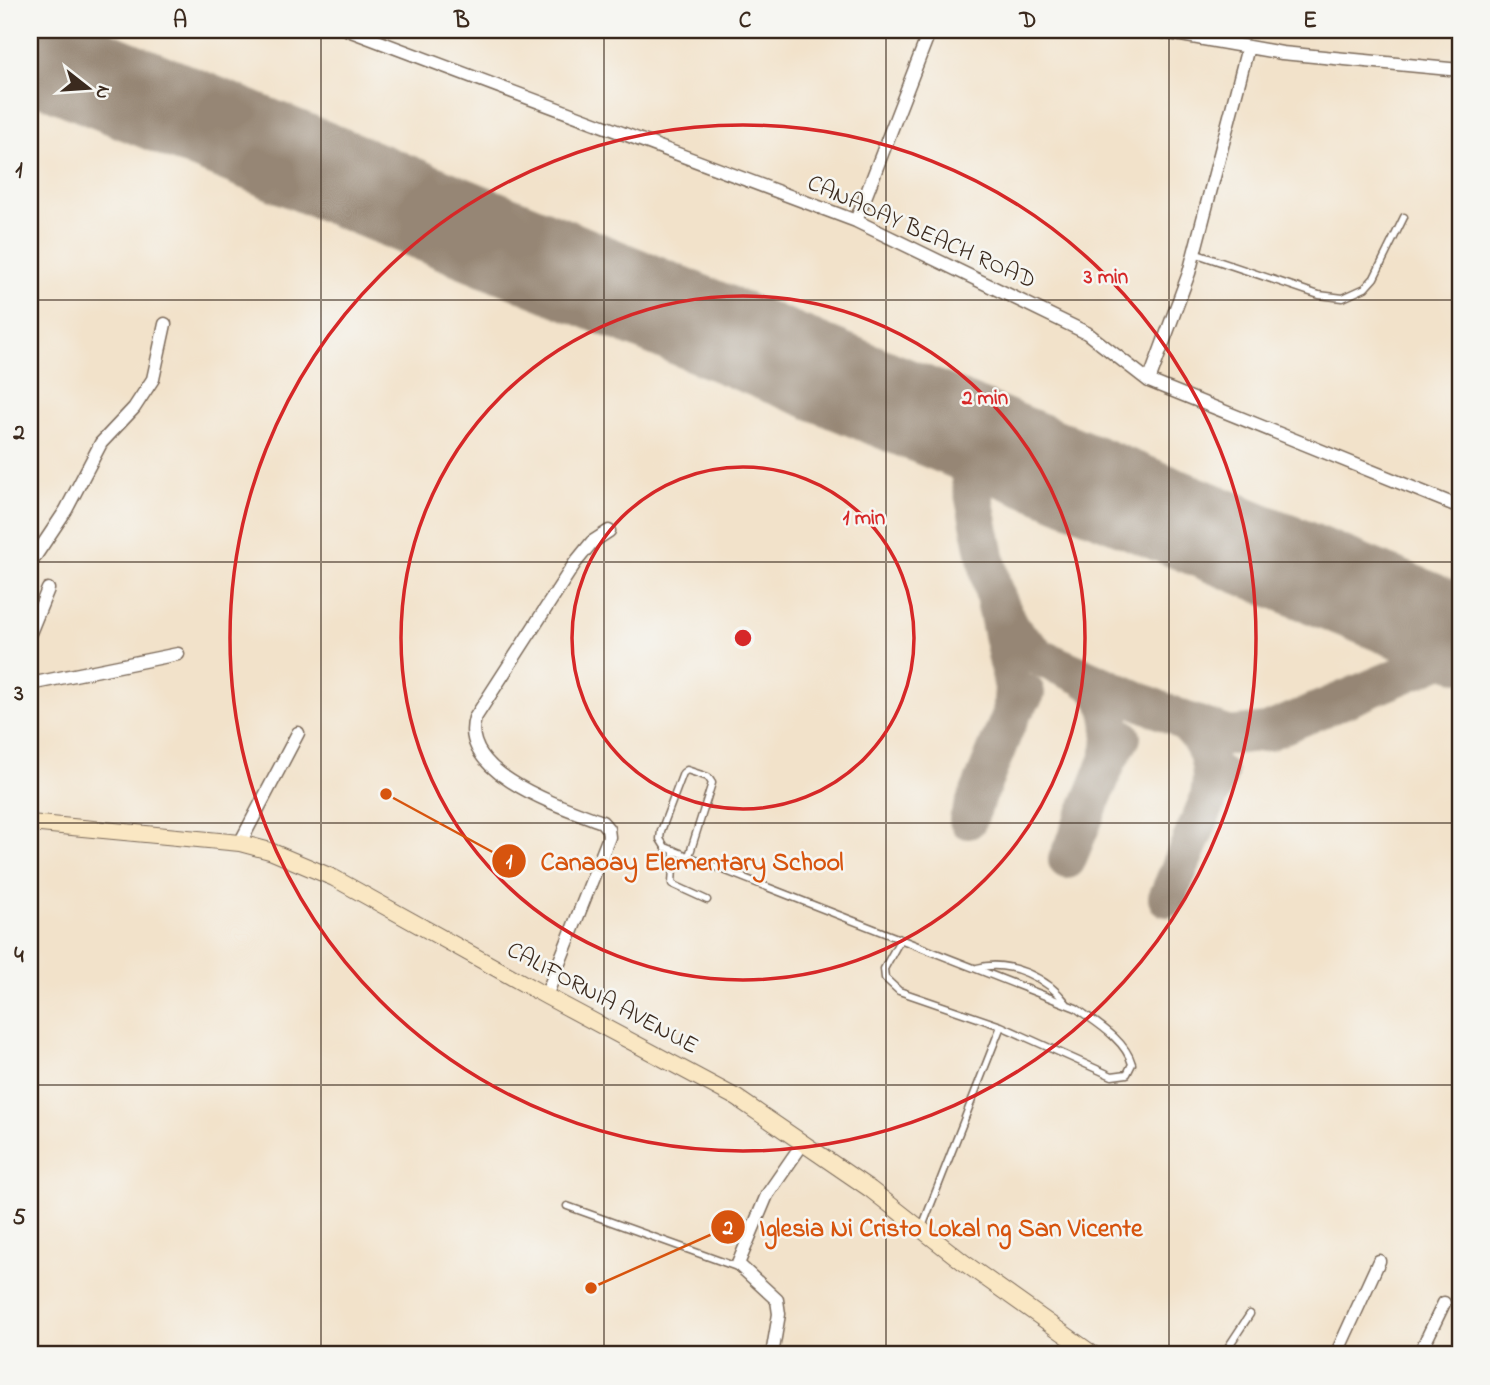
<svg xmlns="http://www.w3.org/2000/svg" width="1490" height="1385" font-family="'Indie Flower',sans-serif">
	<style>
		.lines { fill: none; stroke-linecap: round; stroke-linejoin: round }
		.taxiway { stroke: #968674; stroke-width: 38 }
		.runway { stroke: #968674; stroke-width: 96 }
		.lane-casing { stroke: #7b6a5a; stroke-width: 9 }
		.street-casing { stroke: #7b6a5a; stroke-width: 15 }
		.secondary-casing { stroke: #7b6a5a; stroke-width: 18 }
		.lane { stroke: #fff; stroke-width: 6 }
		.street { stroke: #fff; stroke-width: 12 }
		.secondary { stroke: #fae7c3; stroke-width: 16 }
		.grid { fill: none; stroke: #3b2a1e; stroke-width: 2; stroke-opacity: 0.55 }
		.ring { fill: none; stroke: #d62828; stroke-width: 3.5 }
		.labels { text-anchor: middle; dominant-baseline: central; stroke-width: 5; stroke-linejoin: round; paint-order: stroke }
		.street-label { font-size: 24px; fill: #3b2a1e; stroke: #f6f6f2 }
		.centre { fill: #d62828; stroke: #f6f6f2; stroke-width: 3.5 }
		.ring-label { font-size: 21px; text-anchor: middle; font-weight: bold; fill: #d62828; stroke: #f6f6f2; stroke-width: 5; stroke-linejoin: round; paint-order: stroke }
		.leader { fill: none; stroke: #d7540e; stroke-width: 2.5 }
		.callout-dot { fill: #d7540e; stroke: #f6f6f2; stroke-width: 2.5 }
		.mark-label { font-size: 21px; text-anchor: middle; font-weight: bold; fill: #fff }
		.callout-label { font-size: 26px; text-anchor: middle; font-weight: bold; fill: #d7540e; stroke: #f6f6f2; stroke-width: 5; stroke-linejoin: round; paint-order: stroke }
		.neatline { fill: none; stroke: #3b2a1e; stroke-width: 2.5 }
		.grid-label { font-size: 23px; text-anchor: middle; font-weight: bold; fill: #3b2a1e }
	</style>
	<rect width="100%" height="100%" fill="#f6f6f2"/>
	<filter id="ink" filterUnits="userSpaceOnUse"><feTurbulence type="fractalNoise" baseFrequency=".0143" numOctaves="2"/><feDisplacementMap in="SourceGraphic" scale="14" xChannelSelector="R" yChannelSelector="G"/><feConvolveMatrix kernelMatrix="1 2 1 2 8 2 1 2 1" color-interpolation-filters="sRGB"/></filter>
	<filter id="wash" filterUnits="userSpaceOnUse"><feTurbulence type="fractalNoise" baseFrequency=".00686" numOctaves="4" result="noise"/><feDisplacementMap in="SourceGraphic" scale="28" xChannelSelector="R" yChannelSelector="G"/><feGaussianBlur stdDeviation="1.57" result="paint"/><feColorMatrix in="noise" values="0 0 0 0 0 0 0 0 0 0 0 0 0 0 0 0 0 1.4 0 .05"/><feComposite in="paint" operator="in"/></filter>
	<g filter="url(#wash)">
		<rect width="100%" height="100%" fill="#f2e2ca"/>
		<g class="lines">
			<path class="taxiway" d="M 927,417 L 953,437 L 969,474 L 1013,688 L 1011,714
				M 969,474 L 969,462 L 978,449 L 987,446 L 1012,451
				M 992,586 L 1011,630 L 1041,658 L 1181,719 L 1230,736 L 1267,732 L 1460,651
				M 1415,616 L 1446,634 L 1448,645 L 1436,658
				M 1083,677 C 1112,693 1116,728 1109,758
				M 1180,719 C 1206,737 1215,765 1209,796
				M 968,820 L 1011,714 L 1026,693
				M 1067,860 L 1109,758 L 1122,737
				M 1167,898 L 1219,774"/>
			<path class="runway" d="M 30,51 L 1460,634"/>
		</g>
	</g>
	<g filter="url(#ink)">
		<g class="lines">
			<defs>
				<path id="lane" d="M 1451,30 L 1460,31
					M 1194,253 L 1319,295 L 1343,298 L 1365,288 L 1374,278 L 1404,217
					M 674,850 L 672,884 L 707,900
					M 689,856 L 712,783 L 708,777 L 687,770 L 683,773 L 661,831 L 660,839 L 665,847 L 1076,1008 C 1096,1023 1125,1039 1132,1064 L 1127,1074 L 1112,1076 L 1001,1026 L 899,991 L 885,978 L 884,969 L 900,940
					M 977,968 C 1009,959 1048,978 1067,1004
					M 567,1206 L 737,1267
					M 922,1227 L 1001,1026
					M 1223,1355 L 1250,1314"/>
				<path id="street" d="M 348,30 L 856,221 L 1087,333 L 1149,381 L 1460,507
					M 1153,30 L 1282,53 L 1460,70
					M 856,221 L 930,30
					M 1149,381 L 1189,273 L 1248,47
					M 30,564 L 66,510 L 101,443 L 134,408 L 153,379 L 165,324
					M 30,633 L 48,589
					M 30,684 L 178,654
					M 240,843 L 298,733
					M 546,996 L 609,837 L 608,829 L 602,822 C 563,807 458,774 475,718 L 575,563 L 592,542 L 609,531
					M 772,1355 L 779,1314 L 777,1300 L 738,1264 L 767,1195 L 803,1143
					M 1336,1355 L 1379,1261
					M 1419,1355 L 1444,1303"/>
				<path id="secondary" d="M 30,823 L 240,843 L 270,851 L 334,878 L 546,996 L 737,1098 L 870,1189 L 963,1262 L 1094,1355"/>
			</defs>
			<use href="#lane" class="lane-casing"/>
			<use href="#street" class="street-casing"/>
			<use href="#secondary" class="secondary-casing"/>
			<use href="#lane" class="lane"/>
			<use href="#street" class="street"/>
			<use href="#secondary" class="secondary"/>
		</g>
	</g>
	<path class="grid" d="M 321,30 L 321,1355M 604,30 L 604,1355M 886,30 L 886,1355M 1169,30 L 1169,1355M 30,300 L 1460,300M 30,562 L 1460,562M 30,823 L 1460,823M 30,1085 L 1460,1085"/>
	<g class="ring">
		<circle cx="743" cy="638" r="171"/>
		<circle cx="743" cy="638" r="342"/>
		<circle cx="743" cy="638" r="513"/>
	</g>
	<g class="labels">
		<g class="street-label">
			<text transform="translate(921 233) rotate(24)">CANAOAY BEACH ROAD</text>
			<text transform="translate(602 999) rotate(28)">CALIFORNIA AVENUE</text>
		</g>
	</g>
	<circle cx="743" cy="638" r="10" class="centre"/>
	<g class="ring-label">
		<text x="1106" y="283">3 min</text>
		<text x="985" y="404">2 min</text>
		<text x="864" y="524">1 min</text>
	</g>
	<path class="leader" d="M386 794L509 861M591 1288L728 1227"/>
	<g class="callout-dot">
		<circle cx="386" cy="794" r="7"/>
		<circle cx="591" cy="1288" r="7"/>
		<circle cx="509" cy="861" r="18"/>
		<circle cx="728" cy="1227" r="18"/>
	</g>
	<g class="mark-label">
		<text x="509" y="868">1</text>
		<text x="728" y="1234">2</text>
	</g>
	<g class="callout-label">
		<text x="692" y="870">Canaoay Elementary School</text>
		<text x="951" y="1236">Iglesia Ni Cristo Lokal ng San Vicente</text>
	</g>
	<rect width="1490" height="1385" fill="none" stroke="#f6f6f2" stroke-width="77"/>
	<g transform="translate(88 88) rotate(107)" stroke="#f6f6f2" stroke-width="5" paint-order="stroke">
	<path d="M0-5L12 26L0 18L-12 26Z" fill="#3b2a1e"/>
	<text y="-10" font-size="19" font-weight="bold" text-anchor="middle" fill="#3b2a1e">N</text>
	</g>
	<rect x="38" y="38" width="1414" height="1308" class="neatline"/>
	<g class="grid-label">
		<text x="180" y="27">A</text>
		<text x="462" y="27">B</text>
		<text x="745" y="27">C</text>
		<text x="1028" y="27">D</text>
		<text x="1310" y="27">E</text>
		<text x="19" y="177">1</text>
		<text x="19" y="439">2</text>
		<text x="19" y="700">3</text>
		<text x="19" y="962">4</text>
		<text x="19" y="1224">5</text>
	</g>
</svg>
